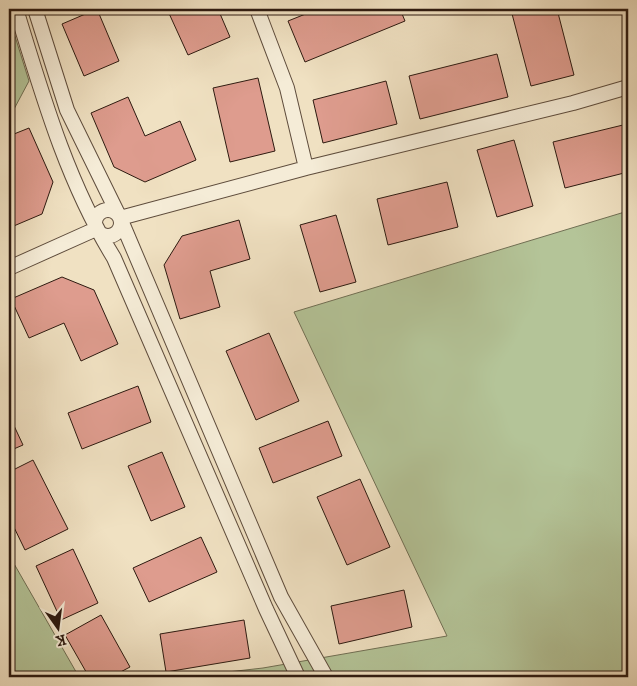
<svg xmlns="http://www.w3.org/2000/svg" width="637" height="686" font-family="'IM FELL DW Pica',serif">
	<style>
		.green { fill: #b4c498; stroke: #706f54 }
		.building { fill: #de9c8e; stroke: #2d1a10 }
		.lines { fill: none; stroke-linecap: round; stroke-linejoin: round }
		.minor-casing { stroke: #5e4c3c; stroke-width: 16 }
		.minor { stroke: #f5ecd7; stroke-width: 14 }
	</style>
	<rect width="100%" height="100%" fill="#f0e1c2"/>
	<filter id="stains"><feTurbulence type="fractalNoise" baseFrequency=".004" numOctaves="4"/><feColorMatrix values="0 0 0 0 .2 0 0 0 0 .09 0 0 0 0 .02 0 0 0 .5 -.17"/></filter>
	<radialGradient id="worn" r=".72"><stop offset=".6" stop-color="#630" stop-opacity="0"/><stop offset="1" stop-color="#630" stop-opacity=".3"/></radialGradient>
	<path class="green" d="M 9,17 L 29,81 L 13,111 L 9,115 Z
		M 628,211 L 628,677 L 184,677 L 263,668 L 447,636 L 294,312 Z
		M 9,555 L 79,677 L 9,677 Z"/>
	<path class="building" d="M 97,9 L 119,61 L 84,76 L 62,24 Z
		M 167,9 L 218,9 L 230,37 L 188,55 Z
		M 318,9 L 400,9 L 405,21 L 305,62 L 288,21 Z
		M 518,9 L 557,9 L 574,75 L 531,86 L 511,10 Z
		M 497,54 L 508,97 L 420,119 L 409,76 Z
		M 258,78 L 275,151 L 230,162 L 213,88 Z
		M 386,81 L 397,124 L 323,143 L 313,100 Z
		M 128,97 L 145,136 L 180,121 L 196,160 L 145,182 L 114,167 L 91,113 Z
		M 623,125 L 628,145 L 628,172 L 565,188 L 553,142 Z
		M 29,128 L 53,182 L 42,214 L 9,228 L 9,136 Z
		M 514,140 L 533,206 L 497,217 L 477,150 Z
		M 447,182 L 458,227 L 388,245 L 377,199 Z
		M 336,215 L 356,282 L 320,292 L 300,225 Z
		M 239,220 L 250,259 L 210,271 L 220,307 L 180,319 L 164,265 L 182,236 Z
		M 62,277 L 94,290 L 118,344 L 81,361 L 64,323 L 29,338 L 11,299 Z
		M 269,333 L 299,401 L 256,420 L 226,351 Z
		M 138,386 L 151,422 L 82,449 L 68,413 Z
		M 9,415 L 23,445 L 9,451 Z
		M 328,421 L 342,456 L 273,483 L 259,448 Z
		M 162,452 L 185,507 L 151,521 L 128,466 Z
		M 33,460 L 68,529 L 25,550 L 9,517 L 9,472 Z
		M 360,479 L 390,547 L 347,565 L 317,497 Z
		M 201,537 L 217,572 L 149,602 L 133,568 Z
		M 73,549 L 98,603 L 61,620 L 36,566 Z
		M 404,590 L 412,627 L 339,644 L 331,606 Z
		M 101,615 L 130,667 L 111,677 L 89,677 L 65,635 Z
		M 244,620 L 250,658 L 166,672 L 160,634 Z"/>
	<g class="lines">
		<defs>
			<path id="minor" d="M 16,9 C 42,94 67,182 114,258 L 266,609 L 298,677
				M 35,9 L 67,110 L 120,218 L 281,597 L 326,677
				M 257,9 L 287,88 L 306,168
				M95 223a13 13 0 1 1 26 0a13 13 0 1 1-26 0Z
				M 120,218 L 306,168 L 573,103 L 628,87
				M 9,268 L 96,229"/>
		</defs>
		<use href="#minor" class="minor-casing"/>
		<use href="#minor" class="minor"/>
	</g>
	<rect width="637" height="686" fill="none" stroke="#f0e1c2" stroke-width="30"/>
	<rect x="10" y="10" width="617" height="666" fill="none" stroke="#2d1a10" stroke-width="2.5"/>
	<rect x="15" y="15" width="607" height="656" fill="none" stroke="#2d1a10"/>
	<g transform="translate(58 628) rotate(166)" stroke="#f5ecd7" stroke-width="4" paint-order="stroke">
	<path d="M0-4L9 19L0 12L-9 19Z" fill="#2d1a10"/>
	<text y="-8" font-size="14" font-weight="bold" text-anchor="middle" fill="#2d1a10">K</text>
	</g>
	<rect width="100%" height="100%" filter="url(#stains)"/>
	<rect width="100%" height="100%" fill="url(#worn)"/>
</svg>
